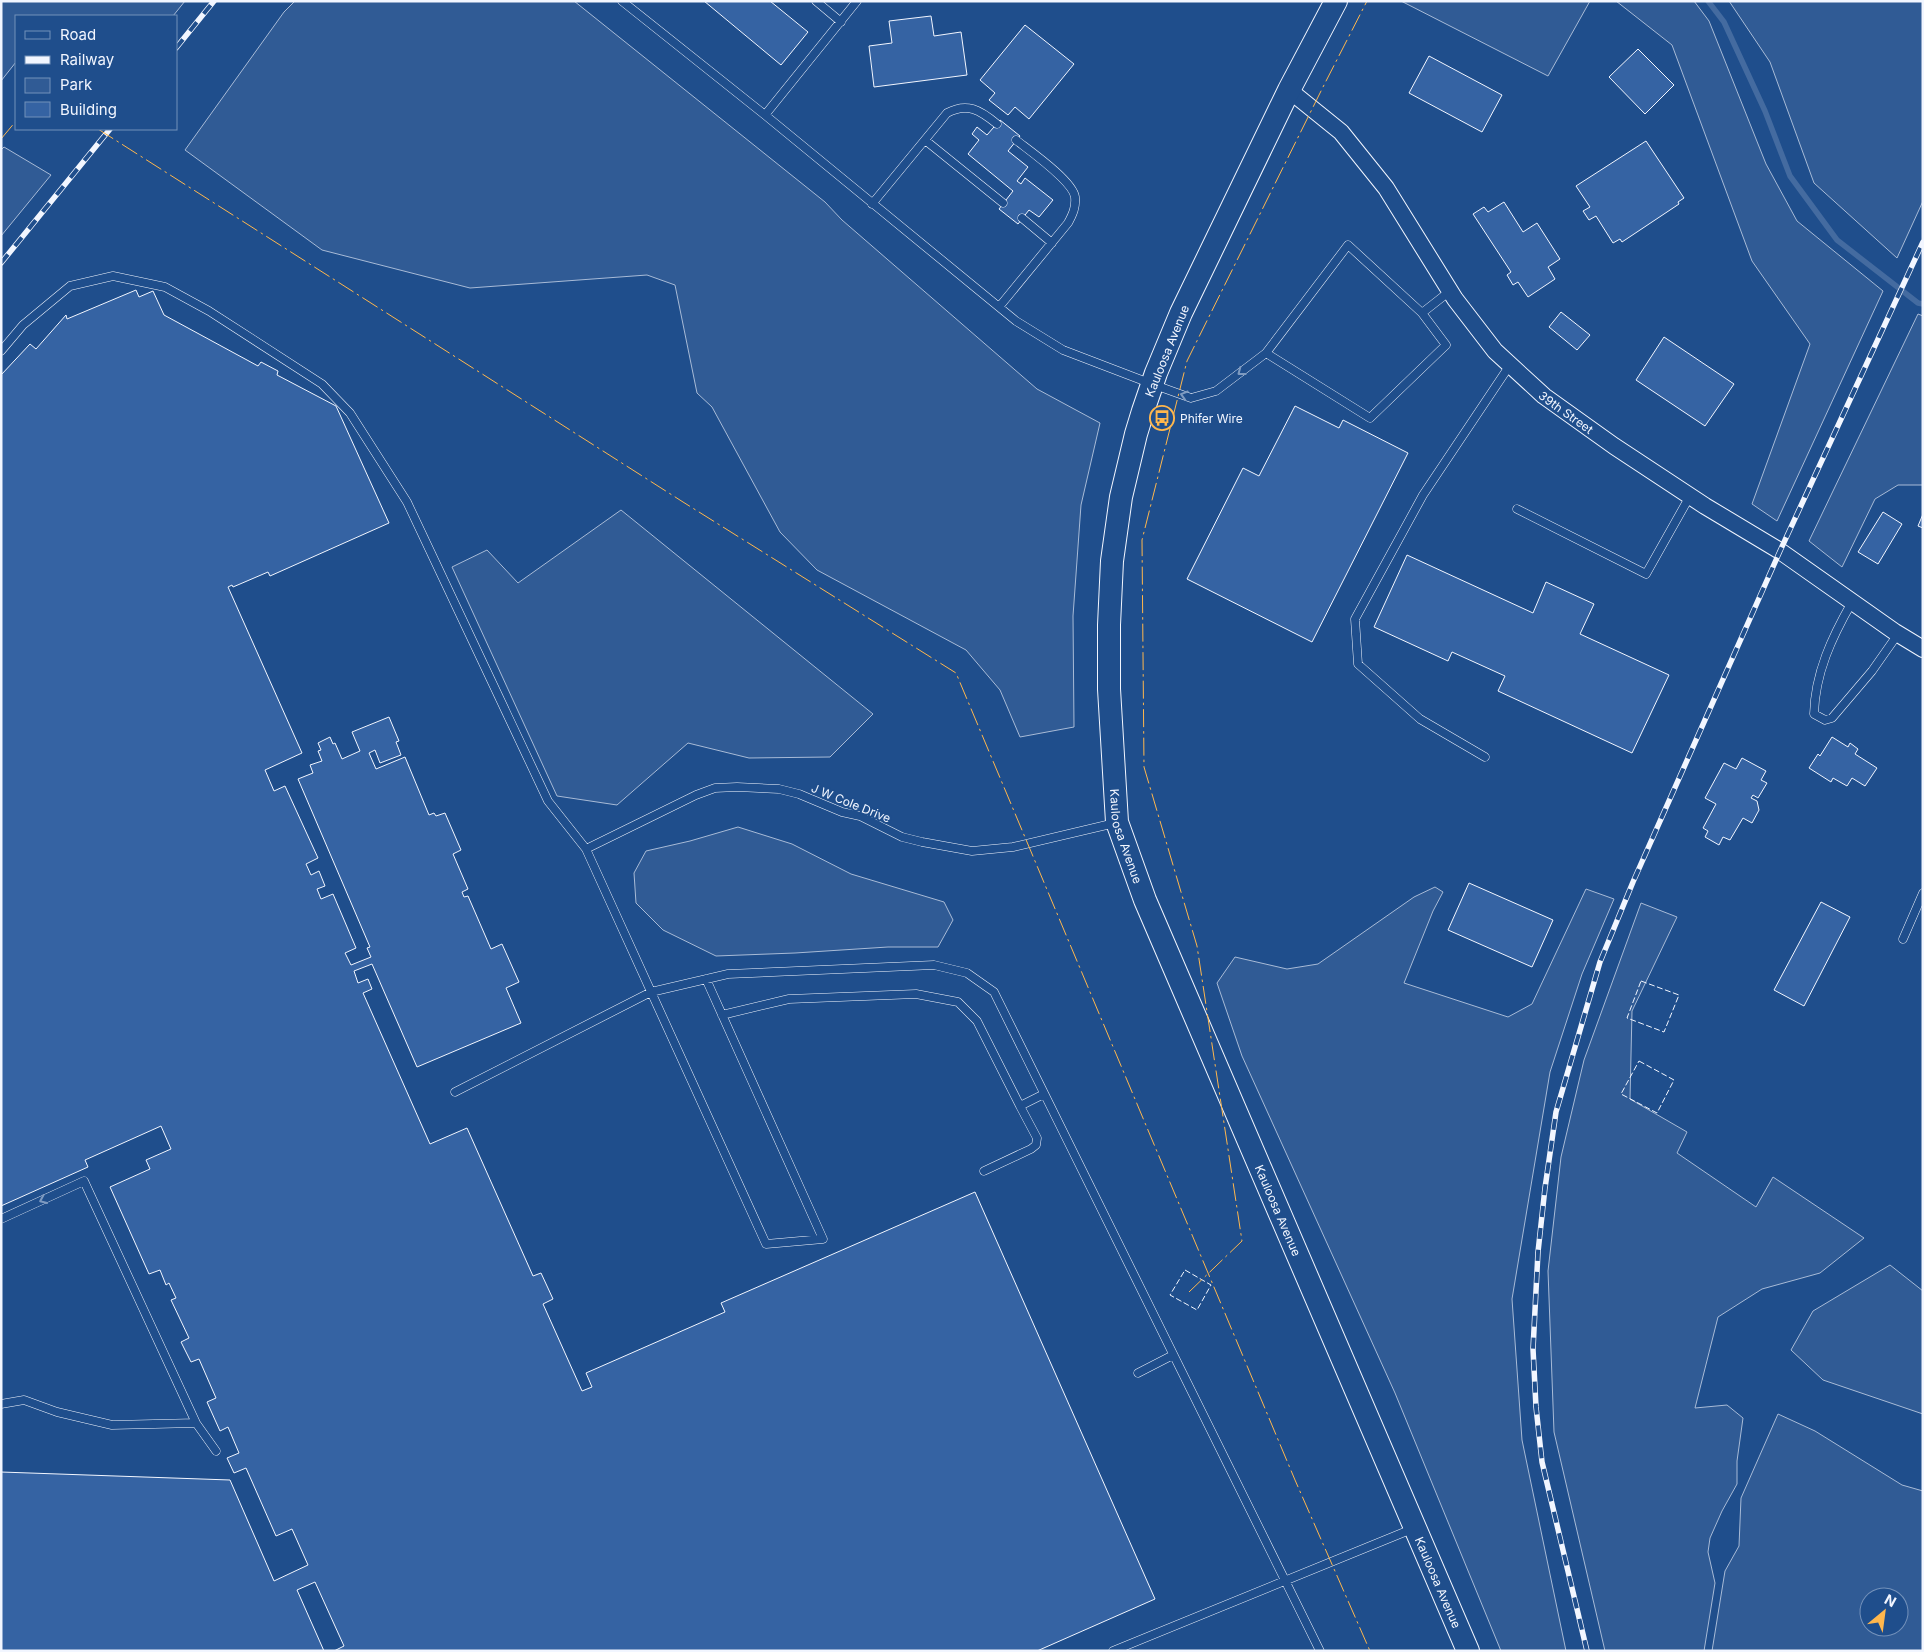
<svg xmlns="http://www.w3.org/2000/svg" width="1924" height="1652" font-family="Inter,sans-serif">
	<style>
		.green { fill: #305b95; stroke: #a8bbd7; fill-rule: evenodd }
		.lines { fill: none; stroke-linecap: round; stroke-linejoin: round }
		.stream { stroke: #446ba0; stroke-width: 5.5 }
		.building { fill: #3563a3; stroke: #f2f6ff }
		.lane-casing { stroke: #f2f6ff; stroke-width: 9 }
		.street-casing { stroke: #f2f6ff; stroke-width: 18 }
		.secondary-casing { stroke: #f2f6ff; stroke-width: 24 }
		.lane { stroke: #1f4e8c; stroke-width: 8 }
		.street { stroke: #1f4e8c; stroke-width: 16 }
		.secondary { stroke: #1f4e8c; stroke-width: 22 }
		.rail-casing { stroke: #f2f6ff; stroke-width: 5.5 }
		.rail { stroke: #1f4e8c; stroke-width: 4; stroke-dasharray: 11; stroke-linecap: butt }
		.fence { stroke: #f2f6ff; stroke-width: 1; stroke-dasharray: 6 2.5; stroke-linecap: butt }
		.power { stroke: #ffb74d; stroke-width: 1; stroke-dasharray: 18 4 2.5 4; stroke-linecap: butt }
		.oneway { stroke: #7e9ac0 }
		.labels { text-anchor: middle; dominant-baseline: central; stroke-width: 4; stroke-linejoin: round; paint-order: stroke }
		.street-label { font-size: 12px; fill: #f2f6ff; stroke: #1f4e8c }
		.poi-label { font-size: 12px; fill: #f2f6ff; stroke: #1f4e8c; text-anchor: start }
	</style>
	<rect width="100%" height="100%" fill="#1f4e8c"/>
	<path class="green" d="M 1,1 L 185,1 L 173,16 L 16,16 L 16,62 L 1,81 Z
		M 295,1 L 574,1 L 825,202 L 842,220 L 1037,389 L 1100,423 L 1081,505 L 1073,616 L 1074,727 L 1020,737 L 1000,690 L 966,650 L 817,570 L 780,532 L 712,407 L 697,393 L 675,285 L 647,275 L 470,288 L 322,250 L 185,150 L 284,12 Z
		M 1401,1 L 1590,1 L 1548,76 Z
		M 1616,1 L 1694,1 L 1709,21 L 1766,164 L 1797,221 L 1883,291 L 1777,521 L 1752,504 L 1810,344 L 1752,261 L 1672,45 Z
		M 1729,1 L 1923,1 L 1923,201 L 1897,258 L 1814,183 L 1770,62 Z
		M 4,147 L 51,175 L 1,236 L 1,150 Z
		M 1918,314 L 1923,316 L 1923,485 L 1898,485 L 1875,499 L 1842,567 L 1809,541 Z
		M 621,510 L 873,714 L 830,757 L 749,758 L 688,743 L 617,805 L 557,796 L 452,567 L 487,550 L 518,583 Z
		M 738,827 L 792,844 L 851,874 L 944,902 L 953,920 L 938,947 L 888,947 L 795,953 L 716,956 L 663,930 L 636,903 L 634,873 L 646,851 L 690,841 Z
		M 1435,887 L 1443,892 L 1433,911 L 1404,983 L 1508,1017 L 1532,1004 L 1586,889 L 1614,899 L 1582,974 L 1550,1072 L 1512,1299 L 1522,1440 L 1566,1651 L 1501,1651 L 1395,1393 L 1242,1056 L 1217,983 L 1235,957 L 1287,969 L 1318,964 L 1414,897 Z
		M 1641,903 L 1677,917 L 1632,1011 L 1630,1099 L 1687,1132 L 1677,1153 L 1756,1207 L 1773,1177 L 1864,1238 L 1820,1273 L 1762,1289 L 1718,1317 L 1695,1408 L 1727,1405 L 1743,1418 L 1737,1461 L 1737,1484 L 1722,1511 L 1710,1538 L 1708,1552 L 1715,1583 L 1704,1651 L 1605,1651 L 1554,1432 L 1548,1271 L 1561,1157 L 1584,1060 Z
		M 1890,1265 L 1923,1291 L 1923,1414 L 1823,1380 L 1791,1350 L 1813,1311 Z
		M 1778,1414 L 1815,1431 L 1902,1485 L 1923,1491 L 1923,1651 L 1712,1651 L 1725,1571 L 1739,1546 L 1741,1498 ZM 1869,1597 L 1899,1597 L 1899,1627 L 1869,1627 Z"/>
	<g class="lines">
		<path class="stream" d="M 1708,1 L 1724,22 L 1765,111 L 1790,176 L 1837,240 L 1918,303 L 1923,304"/>
	</g>
	<path class="building" d="M 704,1 L 770,1 L 808,32 L 781,65 Z
		M 931,16 L 934,36 L 961,32 L 967,75 L 874,87 L 869,46 L 892,43 L 889,21 Z
		M 1025,25 L 1074,64 L 1029,119 L 1015,107 L 1008,115 L 989,100 L 995,93 L 980,80 Z
		M 1638,49 L 1674,85 L 1645,114 L 1609,77 Z
		M 1429,56 L 1502,95 L 1482,132 L 1409,93 Z
		M 1000,120 L 1020,136 L 1008,151 L 1028,167 L 1017,181 L 1021,184 L 1025,178 L 1053,200 L 1039,217 L 1029,210 L 1018,224 L 999,209 L 1013,191 L 968,154 L 979,140 L 972,134 L 977,127 L 987,135 Z
		M 1646,141 L 1684,198 L 1678,202 L 1679,204 L 1622,242 L 1620,239 L 1613,243 L 1596,216 L 1589,220 L 1583,211 L 1590,207 L 1576,186 Z
		M 1504,202 L 1523,232 L 1537,223 L 1560,259 L 1548,267 L 1555,279 L 1528,297 L 1518,282 L 1513,285 L 1507,275 L 1511,272 L 1473,214 L 1484,207 L 1488,212 Z
		M 136,290 L 139,297 L 153,291 L 164,315 L 258,366 L 261,362 L 278,371 L 277,375 L 336,406 L 389,523 L 270,576 L 268,572 L 233,587 L 232,585 L 228,587 L 302,753 L 265,770 L 274,791 L 285,786 L 318,858 L 306,864 L 311,875 L 319,871 L 325,886 L 317,889 L 321,899 L 333,894 L 356,948 L 345,953 L 351,965 L 371,957 L 367,948 L 370,947 L 298,779 L 313,773 L 310,765 L 322,761 L 318,751 L 321,750 L 318,743 L 330,737 L 333,744 L 335,743 L 342,759 L 360,751 L 352,732 L 389,717 L 399,741 L 396,742 L 401,755 L 380,763 L 375,750 L 369,753 L 376,769 L 405,757 L 429,815 L 434,813 L 436,816 L 445,813 L 461,850 L 453,854 L 468,889 L 462,892 L 464,897 L 468,896 L 491,949 L 502,944 L 519,982 L 506,988 L 521,1023 L 417,1067 L 372,964 L 354,971 L 358,983 L 368,979 L 372,989 L 363,993 L 430,1144 L 467,1128 L 533,1276 L 541,1273 L 553,1299 L 543,1304 L 582,1391 L 592,1387 L 586,1373 L 725,1312 L 721,1303 L 975,1192 L 1155,1599 L 1037,1651 L 334,1651 L 344,1646 L 315,1582 L 297,1590 L 324,1651 L 1,1651 L 1,1472 L 230,1480 L 274,1581 L 308,1565 L 292,1529 L 276,1536 L 246,1468 L 234,1473 L 227,1458 L 239,1453 L 228,1427 L 220,1431 L 207,1402 L 216,1398 L 199,1359 L 191,1362 L 181,1342 L 189,1338 L 171,1300 L 176,1298 L 169,1283 L 166,1285 L 160,1270 L 149,1274 L 110,1187 L 150,1169 L 146,1160 L 171,1149 L 161,1126 L 85,1160 L 88,1167 L 1,1206 L 1,375 L 30,344 L 36,349 L 66,315 L 67,319 Z
		M 1561,312 L 1590,335 L 1577,350 L 1549,327 Z
		M 1664,337 L 1734,384 L 1705,426 L 1636,380 Z
		M 1295,406 L 1339,428 L 1343,420 L 1408,453 L 1312,642 L 1187,579 L 1243,468 L 1259,476 Z
		M 1883,512 L 1902,524 L 1878,564 L 1858,552 Z
		M 1923,514 L 1923,528 L 1918,526 Z
		M 1407,555 L 1533,613 L 1546,582 L 1594,604 L 1580,634 L 1669,675 L 1632,753 L 1498,691 L 1505,676 L 1452,652 L 1448,661 L 1374,627 Z
		M 1832,737 L 1848,747 L 1850,743 L 1858,749 L 1855,754 L 1877,768 L 1865,786 L 1852,778 L 1847,786 L 1833,778 L 1831,782 L 1809,768 L 1818,754 L 1820,756 Z
		M 1742,758 L 1766,771 L 1761,780 L 1767,783 L 1758,798 L 1753,795 L 1751,798 L 1757,801 L 1759,810 L 1752,823 L 1743,818 L 1730,840 L 1723,837 L 1719,845 L 1705,837 L 1708,831 L 1703,828 L 1716,804 L 1705,798 L 1724,763 L 1736,769 Z
		M 1469,883 L 1553,920 L 1532,967 L 1448,930 Z
		M 1821,902 L 1850,917 L 1804,1006 L 1774,990 Z"/>
	<g class="lines">
		<defs>
			<path id="lane" d="M 622,1 L 765,115 L 1016,321 L 1063,350 L 1152,384 L 1191,398 L 1216,391 L 1266,353 L 1348,245 L 1422,313 L 1450,291
				M 816,1 L 841,22
				M 765,115 L 857,1
				M 925,140 L 1003,203
				M 872,204 L 947,113 C 967,102 980,110 997,124
				M 1022,218 L 1052,243
				M 999,307 L 1068,223 C 1073,214 1076,207 1075,197 C 1073,181 1030,151 1016,140
				M 1,351 L 23,325 L 70,286 L 113,276 L 165,287 L 209,311 L 322,384 L 350,413 L 407,502 L 548,801 L 586,849 L 766,1244 L 823,1239 L 706,979
				M 1266,353 L 1370,418 L 1446,345 L 1422,313
				M 1517,509 L 1646,574 L 1690,496
				M 1852,602 C 1832,637 1815,673 1814,714 L 1825,720 L 1832,718 L 1872,671 L 1898,634
				M 1485,757 L 1420,719 L 1358,664 L 1355,619 L 1423,495 L 1510,365
				M 586,849 L 696,795 L 715,788 L 737,787 L 779,789 L 799,794 L 842,812 L 860,816 L 902,837 L 922,842 L 972,851 L 1013,847 L 1115,823
				M 1903,939 L 1923,893
				M 722,1015 L 789,999 L 916,994 L 958,1002 L 977,1021 L 1020,1106 L 1044,1094
				M 455,1092 L 651,992 L 728,974 L 934,965 L 967,973 L 994,992 L 1320,1651
				M 984,1171 L 1031,1149 L 1036,1145 L 1037,1138 L 1020,1106
				M 1,1219 L 84,1181 L 196,1423
				M 1138,1373 L 1173,1355
				M 1,1404 L 24,1400 L 57,1412 L 112,1425 L 196,1423 L 216,1451
				M 1113,1651 L 1412,1529"/>
			<g id="street">
				<path id="s1" d="M 1289,90 L 1341,132 L 1386,188 L 1455,299 L 1495,351 L 1544,396 L 1614,446 L 1705,506 L 1780,551 L 1895,632 L 1923,649"/>
			</g>
			<g id="secondary">
				<path id="s2" d="M 1336,1 L 1289,90 L 1181,313 L 1156,373 L 1143,411 L 1136,434 L 1121,497 L 1112,561 L 1109,625 L 1109,689 L 1117,822 L 1145,900 L 1468,1651"/>
			</g>
		</defs>
		<use href="#lane" class="lane-casing"/>
		<use href="#street" class="street-casing"/>
		<use href="#secondary" class="secondary-casing"/>
		<use href="#lane" class="lane"/>
		<use href="#street" class="street"/>
		<use href="#secondary" class="secondary"/>
		<defs>
			<path id="rail" d="M 176,48 L 214,1
				M 1,263 L 110,129
				M 1587,1651 L 1542,1462 L 1536,1407 L 1533,1349 L 1538,1252 L 1545,1188 L 1556,1112 L 1600,962 L 1633,882 L 1780,551 L 1923,242"/>
		</defs>
		<use href="#rail" class="rail-casing"/>
		<use href="#rail" class="rail"/>
		<path class="fence" d="M 1641,981 L 1679,995 L 1664,1032 L 1627,1018 Z
			M 1639,1061 L 1674,1080 L 1657,1113 L 1621,1094 Z
			M 1185,1270 L 1211,1285 L 1197,1310 L 1170,1295 Z"/>
		<path class="power" d="M 98,129 L 683,502 L 956,673 L 1295,1480 L 1370,1651
			M 1,139 L 16,121
			M 1189,1292 L 1242,1241 L 1197,946 L 1144,767 L 1142,540 L 1187,361 L 1323,87 L 1367,1"/>
	</g>
	<defs><path id="oneway-chevron" d="M-2-3.5L2.5 0L-2 3.5" fill="none" stroke-width="1.6" stroke-linecap="round" stroke-linejoin="round" transform="scale(1.25)"/></defs>
	<g class="oneway">
		<use href="#oneway-chevron" transform="translate(1241 372) rotate(143)"/>
		<use href="#oneway-chevron" transform="translate(1184 395) rotate(-163)"/>
		<use href="#oneway-chevron" transform="translate(43 1200) rotate(156)"/>
	</g>
	<defs>
		<symbol id="bus-ring" viewBox="-11 -11 22 22"><circle r="9.5" fill="#1f4e8c" stroke="#ffb74d" stroke-width="1.5"/><path d="M-5-6H5V4H4V6H2V4H-2V6H-4V4H-5ZM-3.5-4V0h7V-4ZM-3.5 1.2v1.5H-2V1.2ZM2 1.2v1.5H3.5V1.2Z" fill="#ffb74d"/></symbol>
	</defs>
	<g fill-rule="evenodd">
		<use href="#bus-ring" x="1148" y="404" width="28" height="28"/>
	</g>
	<g class="labels">
		<g class="street-label">
			<text transform="translate(1167 351) rotate(-68)">Kauloosa Avenue</text>
			<text stroke="none"><textPath href="#s1" startOffset="429">39th Street</textPath></text>
			<text transform="translate(851 803) rotate(22)">J W Cole Drive</text>
			<text stroke="none"><textPath href="#s2" startOffset="884">Kauloosa Avenue</textPath></text>
			<text stroke="none"><textPath href="#s2" startOffset="1289">Kauloosa Avenue</textPath></text>
			<text stroke="none"><textPath href="#s2" startOffset="1694">Kauloosa Avenue</textPath></text>
		</g>
		<g class="poi-label">
			<text x="1180" y="418">Phifer Wire</text>
		</g>
	</g>
	<rect width="1924" height="1652" fill="none" stroke="#f2f6ff" stroke-width="5"/>
	<rect x="15" y="15" width="162" height="115" fill="#1f4e8c" stroke="#7391ba"/>
	<rect x="25" y="31" width="25" height="8" fill="#1f4e8c" stroke="#7391ba"/>
	<text x="60" y="40" font-size="15" fill="#f2f6ff">Road</text>
	<rect x="25" y="56" width="25" height="8" fill="#f2f6ff" stroke="#7391ba"/>
	<text x="60" y="65" font-size="15" fill="#f2f6ff">Railway</text>
	<rect x="25" y="78" width="25" height="15" fill="#305b95" stroke="#7391ba"/>
	<text x="60" y="90" font-size="15" fill="#f2f6ff">Park</text>
	<rect x="25" y="102" width="25" height="15" fill="#3563a3" stroke="#7391ba"/>
	<text x="60" y="115" font-size="15" fill="#f2f6ff">Building</text>
	<g transform="translate(1884 1612) rotate(29)"><circle r="24" fill="#1f4e8c" stroke="#7391ba"/>
	<path d="M0-4L9 19L0 12L-9 19Z" fill="#ffb74d"/>
	<text y="-8" font-size="14" font-weight="bold" text-anchor="middle" fill="#f2f6ff">N</text>
	</g>
</svg>
